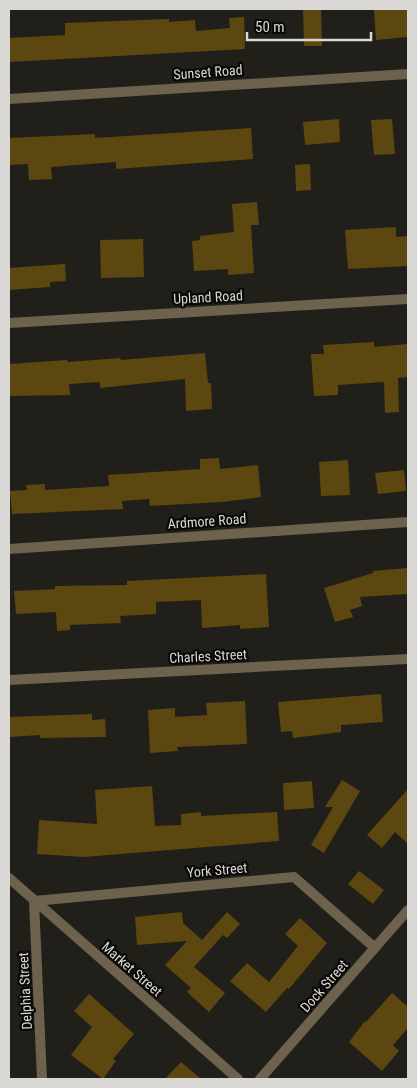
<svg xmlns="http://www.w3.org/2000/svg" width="417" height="1088" font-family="'Roboto Condensed',sans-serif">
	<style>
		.building { fill: #5d4710 }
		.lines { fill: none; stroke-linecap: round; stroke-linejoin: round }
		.minor { stroke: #6c624d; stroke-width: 10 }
		.labels { text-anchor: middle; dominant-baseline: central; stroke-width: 4.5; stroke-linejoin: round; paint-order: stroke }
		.street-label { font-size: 14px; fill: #d9d8d4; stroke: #0a0907 }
	</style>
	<rect width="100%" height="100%" fill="#211f1a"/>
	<path class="building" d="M 303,9 L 321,9 L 322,46 L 304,46 Z
		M 374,9 L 408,9 L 408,37 L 376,40 Z
		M 244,17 L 245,49 L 9,62 L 9,38 L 65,35 L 65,23 L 169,19 L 169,22 L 195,20 L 196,31 L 230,28 L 229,18 Z
		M 339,119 L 340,142 L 305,145 L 303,122 Z
		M 392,119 L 395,154 L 374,155 L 371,120 Z
		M 251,128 L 253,159 L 116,169 L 116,162 L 51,167 L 52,179 L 29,180 L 28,164 L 9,165 L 9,138 L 95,134 L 95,138 Z
		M 310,164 L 311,190 L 296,191 L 295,165 Z
		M 257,202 L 259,225 L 251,225 L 254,273 L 228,275 L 228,269 L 194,271 L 192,241 L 200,240 L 200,236 L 234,232 L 232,204 Z
		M 396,227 L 396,237 L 407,236 L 408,266 L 348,269 L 345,230 Z
		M 143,239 L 144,277 L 101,278 L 100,240 Z
		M 65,264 L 66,281 L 50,282 L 50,287 L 9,290 L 9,268 Z
		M 374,342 L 374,347 L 408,344 L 408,377 L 398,378 L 399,412 L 385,413 L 384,382 L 338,385 L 338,395 L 314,396 L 311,354 L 324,354 L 323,345 Z
		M 205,353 L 208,383 L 211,383 L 212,409 L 186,411 L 185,379 L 100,388 L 100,382 L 69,384 L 70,395 L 9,396 L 9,364 L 67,360 L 68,362 L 120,358 L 121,360 Z
		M 219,458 L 220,469 L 258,465 L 261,497 L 222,502 L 150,506 L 149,499 L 122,501 L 123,509 L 12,514 L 10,491 L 27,490 L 26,485 L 45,484 L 45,490 L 109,486 L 108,475 L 200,469 L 200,459 Z
		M 348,460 L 350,495 L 321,496 L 319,462 Z
		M 404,470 L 406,491 L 378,494 L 375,473 Z
		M 408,568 L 408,594 L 360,597 L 362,606 L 350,610 L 353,617 L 335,622 L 324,588 L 373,573 L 373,571 Z
		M 266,574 L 269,627 L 240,629 L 240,625 L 202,628 L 201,600 L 156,602 L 156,614 L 120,616 L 121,623 L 70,625 L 70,630 L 57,631 L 56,612 L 16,614 L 14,591 L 55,589 L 55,586 L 127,585 L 127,581 Z
		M 381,694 L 383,722 L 341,725 L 341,732 L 293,738 L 292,731 L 281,732 L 278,702 Z
		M 245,701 L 247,744 L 177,747 L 178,751 L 150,753 L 148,710 L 175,708 L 175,717 L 207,715 L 206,703 Z
		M 92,714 L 92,720 L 105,719 L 106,737 L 40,738 L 40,735 L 9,737 L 9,717 Z
		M 342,780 L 360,791 L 324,853 L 311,845 L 333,807 L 325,807 Z
		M 312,781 L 314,808 L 284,810 L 283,783 Z
		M 152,786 L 155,826 L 181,825 L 181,814 L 201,812 L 201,816 L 277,812 L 279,841 L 84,857 L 37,854 L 39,820 L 97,824 L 95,790 Z
		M 408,789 L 408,844 L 395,832 L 382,848 L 367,835 Z
		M 359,871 L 384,890 L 373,904 L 348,884 Z
		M 182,912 L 183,923 L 202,940 L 227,912 L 240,924 L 227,938 L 223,935 L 194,967 L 225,993 L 209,1012 L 187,992 L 191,988 L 165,965 L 187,941 L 137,945 L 135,917 Z
		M 300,918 L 327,943 L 289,989 L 287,988 L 266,1012 L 230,981 L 247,963 L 269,982 L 298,946 L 285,934 Z
		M 392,993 L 408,1007 L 408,1028 L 393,1045 L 399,1051 L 382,1071 L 349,1042 L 365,1021 L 366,1022 Z
		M 89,994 L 134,1034 L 113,1059 L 116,1061 L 103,1079 L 71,1055 L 92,1027 L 74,1011 Z
		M 181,1062 L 201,1079 L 165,1079 Z"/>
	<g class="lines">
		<path class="minor" d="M 9,99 L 408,74
			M 9,323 L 408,299
			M 9,549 L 408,522
			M 9,680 L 408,659
			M 9,878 L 238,1079
			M 42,1079 L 34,901 L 294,877 L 375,948
			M 260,1079 L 408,910"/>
	</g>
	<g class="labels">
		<g class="street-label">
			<text transform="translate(208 72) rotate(-4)">Sunset Road</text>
			<text transform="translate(208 297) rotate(-3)">Upland Road</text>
			<text transform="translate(207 521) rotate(-4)">Ardmore Road</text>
			<text transform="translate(208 656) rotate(-3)">Charles Street</text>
			<text transform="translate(217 870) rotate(-5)">York Street</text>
			<text transform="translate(132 969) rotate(41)">Market Street</text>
			<text transform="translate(324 986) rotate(-49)">Dock Street</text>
			<text transform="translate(25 991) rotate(-93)">Delphia Street</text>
		</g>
	</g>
	<rect width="417" height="1088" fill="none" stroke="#d9d8d4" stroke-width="20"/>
	<path d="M247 32v8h124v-8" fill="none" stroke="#d9d8d4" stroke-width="2.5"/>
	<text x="255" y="32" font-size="15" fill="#d9d8d4" stroke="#0a0907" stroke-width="4" paint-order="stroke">50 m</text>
</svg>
